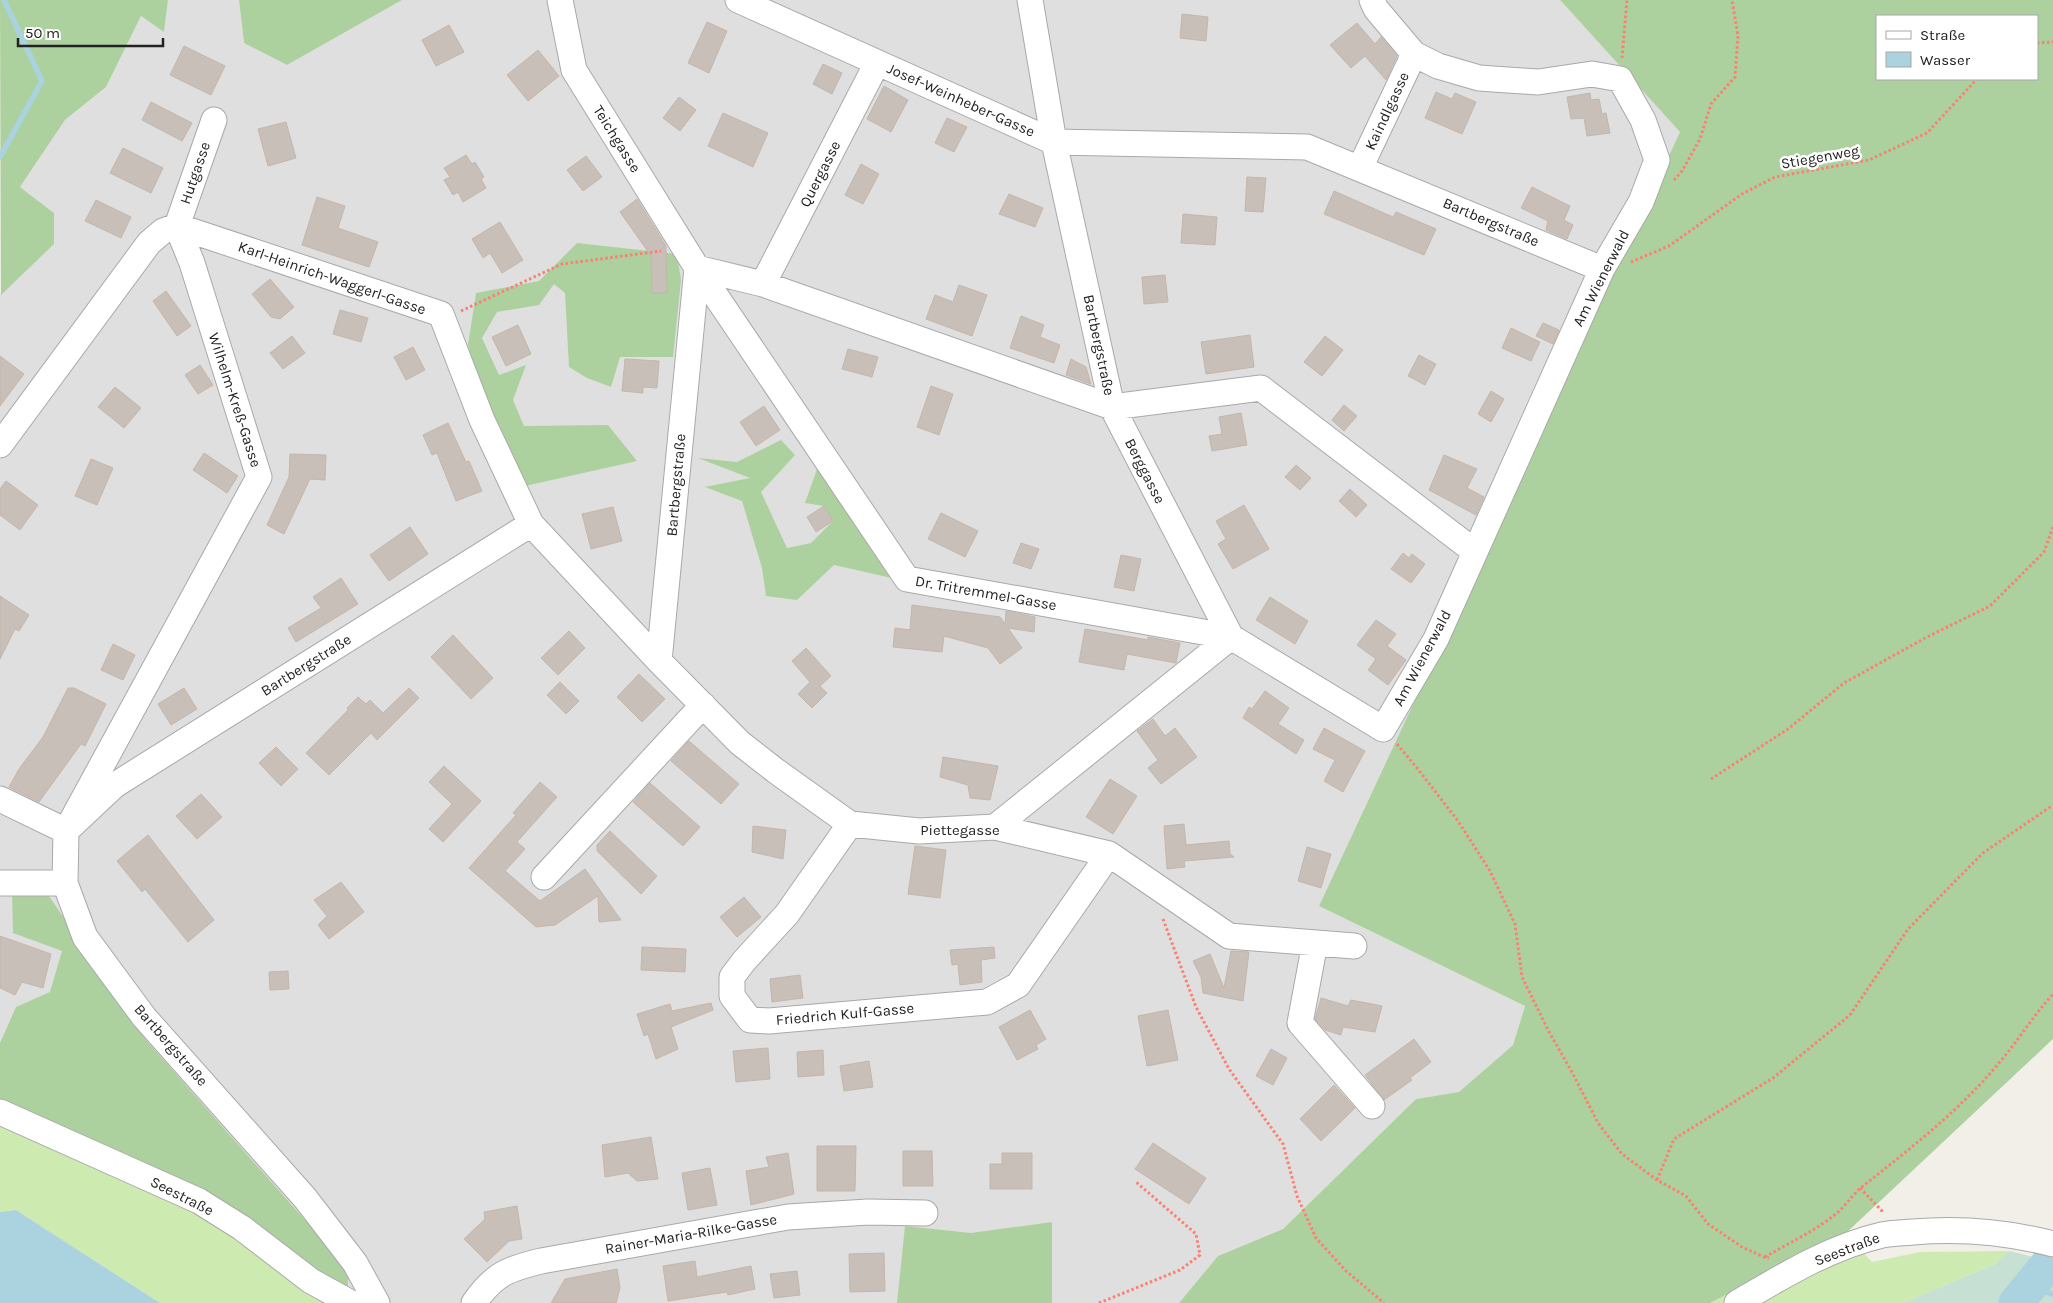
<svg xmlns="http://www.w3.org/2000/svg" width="2053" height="1303" font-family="Karla,sans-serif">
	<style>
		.residential { fill: #e0dfdf }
		.grass { fill: #cdebb0 }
		.forest { fill: #add19e; fill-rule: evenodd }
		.wetland { fill: #c6e0d4 }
		.water { fill: #aad3df }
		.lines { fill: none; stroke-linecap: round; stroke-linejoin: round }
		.stream { stroke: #aad3df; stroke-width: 5.5 }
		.river { stroke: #aad3df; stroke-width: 35 }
		.building { fill: #c7bfb8; stroke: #c4b6ab }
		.minor-casing { stroke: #a9a9a9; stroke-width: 27 }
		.path { stroke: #fa8072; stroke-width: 3; stroke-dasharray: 2.5 2.5; stroke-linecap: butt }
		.minor { stroke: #fff; stroke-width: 25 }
		.labels { text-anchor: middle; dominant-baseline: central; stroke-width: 5; stroke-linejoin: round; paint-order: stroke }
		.street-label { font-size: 15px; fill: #222; stroke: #fff }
	</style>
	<rect width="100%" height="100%" fill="#f2efe9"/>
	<path class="residential" d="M 168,0 L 239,0 L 244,43 L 287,65 L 402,0 L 1560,0 L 1680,132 L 1319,906 L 1525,1006 L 1513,1045 L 1459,1092 L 1416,1099 L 1283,1229 L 1218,1256 L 1179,1303 L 324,1303 L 197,1212 L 0,1123 L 0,294 L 54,213 L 20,187 L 65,120 L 106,87 L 141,16 L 164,31 Z"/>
	<path class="grass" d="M 0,1123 L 197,1212 L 324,1303 L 160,1303 L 16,1210 L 0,1212 Z
		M 1845,1234 L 1872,1262 L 1920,1252 L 2010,1251 L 1995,1264 L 1903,1303 L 1710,1303 Z"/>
	<path class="forest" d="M 0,0 L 168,0 L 164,32 L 141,16 L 106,87 L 65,120 L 20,187 L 54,213 L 54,244 L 1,295 Z
		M 239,0 L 402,0 L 287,65 L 244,43 Z
		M 1560,0 L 2053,0 L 2053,1039 L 1845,1234 L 1710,1303 L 1179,1303 L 1218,1256 L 1283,1229 L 1416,1099 L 1459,1092 L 1513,1045 L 1525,1006 L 1319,906 L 1680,132 ZM 1877,16 L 2037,16 L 2037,79 L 1877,79 Z
		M 577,243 L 677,254 L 681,280 L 673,357 L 620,357 L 611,387 L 587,378 L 569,367 L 565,293 L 554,284 L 539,305 L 497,312 L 482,338 L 499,375 L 526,365 L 513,400 L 524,426 L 608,425 L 637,461 L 525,486 L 483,397 L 468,345 L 476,293 L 539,281 Z
		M 781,440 L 795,455 L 761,492 L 787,548 L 811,543 L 833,521 L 824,506 L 805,503 L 817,469 L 896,579 L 834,565 L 797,600 L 766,596 L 762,568 L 742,501 L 705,487 L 750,478 L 698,458 L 737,462 Z
		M 12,892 L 49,896 L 146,1040 L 349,1270 L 347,1294 L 256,1227 L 129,1155 L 0,1099 L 0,1043 L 16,1007 L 50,992 L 62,951 L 13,933 Z
		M 1052,1222 L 1052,1303 L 897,1303 L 905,1226 L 971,1233 Z"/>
	<path class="wetland" d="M 2010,1251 L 2053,1262 L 2053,1303 L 1903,1303 L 1995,1264 Z"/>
	<path class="water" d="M 16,1210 L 160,1303 L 0,1303 L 0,1212 Z"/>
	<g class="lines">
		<path class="stream" d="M 0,157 L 42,81 L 4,0
			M 2030,1287 L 2053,1294"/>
		<path class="river" d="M 2016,1303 L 2053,1258"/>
	</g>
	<path class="building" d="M 1182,14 L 1208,17 L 1206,41 L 1180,38 Z
		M 707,22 L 727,31 L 709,73 L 688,63 Z
		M 1357,23 L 1375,44 L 1381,37 L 1397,56 L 1386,80 L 1365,56 L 1351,68 L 1330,45 Z
		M 449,25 L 464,52 L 436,66 L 422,40 Z
		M 184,46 L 225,66 L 211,95 L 170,75 Z
		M 538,50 L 559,76 L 528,101 L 507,75 Z
		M 823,64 L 842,73 L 832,94 L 813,84 Z
		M 884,86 L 908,100 L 891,132 L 867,119 Z
		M 1436,92 L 1452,99 L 1455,93 L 1476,102 L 1462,134 L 1425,118 Z
		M 1590,93 L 1591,100 L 1599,99 L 1602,114 L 1606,113 L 1610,133 L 1587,136 L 1584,118 L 1571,119 L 1567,97 Z
		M 679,97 L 696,110 L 680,131 L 663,118 Z
		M 151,102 L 192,123 L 182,141 L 142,120 Z
		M 723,113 L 768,133 L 753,167 L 708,146 Z
		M 947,118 L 967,127 L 954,152 L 935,143 Z
		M 286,122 L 296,158 L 268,166 L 258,129 Z
		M 123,148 L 163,168 L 151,193 L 110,173 Z
		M 466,155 L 472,164 L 475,162 L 484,177 L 481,179 L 486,188 L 463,202 L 458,192 L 453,195 L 444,180 L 450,177 L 444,168 Z
		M 586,156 L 602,177 L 583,191 L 567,170 Z
		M 861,164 L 879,174 L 863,204 L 845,195 Z
		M 1247,177 L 1266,178 L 1263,212 L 1245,211 Z
		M 1532,187 L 1570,206 L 1564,220 L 1573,225 L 1567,239 L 1546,230 L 1548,221 L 1521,208 Z
		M 1334,191 L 1393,217 L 1396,212 L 1436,229 L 1424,255 L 1324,214 Z
		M 1009,194 L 1043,208 L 1035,227 L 999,214 Z
		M 317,197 L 345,206 L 338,228 L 378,242 L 369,267 L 302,245 Z
		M 637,199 L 666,246 L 667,293 L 652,293 L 651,256 L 620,212 Z
		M 96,200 L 131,217 L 121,238 L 85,221 Z
		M 1183,214 L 1217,217 L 1215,245 L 1181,243 Z
		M 500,222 L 523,260 L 502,273 L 490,253 L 483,258 L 472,239 Z
		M 1165,275 L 1168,302 L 1144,304 L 1142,277 Z
		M 270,279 L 294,307 L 280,319 L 271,317 L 252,294 Z
		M 959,285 L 987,295 L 972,336 L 926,319 L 935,295 L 953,302 Z
		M 166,291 L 191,326 L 177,336 L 153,301 Z
		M 340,310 L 368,318 L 361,342 L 333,334 Z
		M 1021,316 L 1044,325 L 1040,337 L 1060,345 L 1054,363 L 1010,348 Z
		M 1543,323 L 1559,330 L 1553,344 L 1536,336 Z
		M 518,325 L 531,354 L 506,366 L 492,337 Z
		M 1511,328 L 1540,342 L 1531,361 L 1502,348 Z
		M 1250,335 L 1254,367 L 1206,374 L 1201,342 Z
		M 292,336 L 305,353 L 283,369 L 270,353 Z
		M 1325,336 L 1343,350 L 1322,376 L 1304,362 Z
		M 413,347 L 425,370 L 406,380 L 394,357 Z
		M 848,349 L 878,357 L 872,377 L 842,369 Z
		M 1419,355 L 1436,364 L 1425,385 L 1408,376 Z
		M 0,356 L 24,374 L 0,406 Z
		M 625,359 L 659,361 L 657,388 L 643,387 L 643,393 L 622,391 Z
		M 1071,359 L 1086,367 L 1091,384 L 1066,375 Z
		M 200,365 L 213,385 L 198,394 L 185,375 Z
		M 931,386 L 953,394 L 939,435 L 917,427 Z
		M 115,387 L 141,408 L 124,428 L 98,407 Z
		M 1491,391 L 1504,399 L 1491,422 L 1478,414 Z
		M 1344,405 L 1357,416 L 1344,431 L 1332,420 Z
		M 764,406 L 780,430 L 756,446 L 740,422 Z
		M 1241,413 L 1247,445 L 1212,451 L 1209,436 L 1222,434 L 1219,417 Z
		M 448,423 L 466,462 L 469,461 L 482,491 L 456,501 L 437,453 L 432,455 L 423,435 Z
		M 204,453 L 238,476 L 227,493 L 193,470 Z
		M 290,454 L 326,455 L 325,480 L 310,479 L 284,534 L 267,525 L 289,477 Z
		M 1444,455 L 1477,469 L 1467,488 L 1484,497 L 1476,515 L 1429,490 Z
		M 91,459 L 113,468 L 97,505 L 75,496 Z
		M 1296,465 L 1311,478 L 1300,490 L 1285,477 Z
		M 6,481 L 38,505 L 20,530 L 0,515 L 0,489 Z
		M 1350,489 L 1367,505 L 1356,517 L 1339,501 Z
		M 1244,505 L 1269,549 L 1233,569 L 1218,544 L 1226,539 L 1216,521 Z
		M 824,506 L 833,521 L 816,532 L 807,517 Z
		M 613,507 L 622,541 L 591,549 L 582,514 Z
		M 941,513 L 978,531 L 965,557 L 928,539 Z
		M 410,527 L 428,554 L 389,581 L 370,555 Z
		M 1021,543 L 1039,549 L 1031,569 L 1013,563 Z
		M 1403,553 L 1409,558 L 1412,554 L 1425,564 L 1411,583 L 1391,569 Z
		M 1121,555 L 1141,559 L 1134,591 L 1114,587 Z
		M 341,578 L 358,604 L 296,642 L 288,628 L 321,608 L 313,597 Z
		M 0,596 L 29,615 L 19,631 L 15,629 L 0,659 Z
		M 1270,597 L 1308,621 L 1295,644 L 1256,620 Z
		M 912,605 L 1000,617 L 1005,624 L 1006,611 L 1035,617 L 1034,632 L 1008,628 L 1022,648 L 1000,664 L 988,648 L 944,636 L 942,652 L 893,647 L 895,628 L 910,630 Z
		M 1376,620 L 1396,634 L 1387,646 L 1406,660 L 1388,685 L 1368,670 L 1376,659 L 1357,645 Z
		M 1085,629 L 1148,640 L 1148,637 L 1180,643 L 1176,663 L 1127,654 L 1124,670 L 1079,662 Z
		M 569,631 L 585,648 L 558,675 L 541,658 Z
		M 453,635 L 493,678 L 471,699 L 431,657 Z
		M 113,644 L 135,655 L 123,680 L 101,670 Z
		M 806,648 L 831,676 L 820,686 L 827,693 L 812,708 L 798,694 L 810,682 L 792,661 Z
		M 639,674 L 665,699 L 642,722 L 617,697 Z
		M 560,682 L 579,701 L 566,714 L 547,695 Z
		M 68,688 L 74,688 L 106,704 L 85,746 L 81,744 L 39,802 L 9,787 L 19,769 L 43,737 Z
		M 184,688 L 197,709 L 171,725 L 158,704 Z
		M 409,688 L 419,698 L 377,740 L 371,733 L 329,775 L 306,753 L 348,710 L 347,708 L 358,697 L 366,704 L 370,700 L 383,713 Z
		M 1265,691 L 1289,708 L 1278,724 L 1304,740 L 1296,754 L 1243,718 L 1249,707 L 1252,709 Z
		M 1153,719 L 1165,736 L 1175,728 L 1197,757 L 1161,784 L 1148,768 L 1158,760 L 1137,731 Z
		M 1324,728 L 1365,751 L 1343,792 L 1324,781 L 1335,760 L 1313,749 Z
		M 689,741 L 739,784 L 721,804 L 671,761 Z
		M 276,747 L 298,769 L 281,786 L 259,763 Z
		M 943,757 L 998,766 L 990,800 L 970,798 L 968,785 L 940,777 Z
		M 444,766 L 481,801 L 443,842 L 429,829 L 452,804 L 429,782 Z
		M 1110,779 L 1137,796 L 1113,834 L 1086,817 Z
		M 540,782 L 557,797 L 517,842 L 525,849 L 505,871 L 540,901 L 585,869 L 621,920 L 599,922 L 598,896 L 555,925 L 536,927 L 469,868 L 516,815 L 513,813 Z
		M 650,783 L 700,827 L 683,846 L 633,802 Z
		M 201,794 L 222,817 L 197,839 L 176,816 Z
		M 1184,824 L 1186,845 L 1229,841 L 1230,854 L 1234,857 L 1184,861 L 1185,867 L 1167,869 L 1164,826 Z
		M 753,826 L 786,830 L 783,859 L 752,852 Z
		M 610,831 L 657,876 L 641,894 L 597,851 L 597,845 Z
		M 148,835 L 214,920 L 188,942 L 145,889 L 142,892 L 117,861 Z
		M 915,846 L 946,850 L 940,898 L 908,894 Z
		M 1307,847 L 1331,854 L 1321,888 L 1298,881 Z
		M 341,882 L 364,912 L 329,939 L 318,925 L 327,916 L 314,900 Z
		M 744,897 L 761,917 L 737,937 L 720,917 Z
		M 0,936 L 51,954 L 43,988 L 22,982 L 15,995 L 0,988 Z
		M 642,947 L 686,949 L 685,972 L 641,970 Z
		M 994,947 L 995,958 L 981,960 L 982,982 L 960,985 L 958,964 L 952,965 L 950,950 Z
		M 1231,951 L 1249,952 L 1243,1001 L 1203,993 L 1201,977 L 1193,961 L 1210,954 L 1224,988 Z
		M 288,971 L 289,989 L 270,990 L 269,972 Z
		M 800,975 L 803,998 L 772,1002 L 770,979 Z
		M 1321,998 L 1348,1006 L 1351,1000 L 1382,1006 L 1375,1032 L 1343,1027 L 1341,1035 L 1325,1030 L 1315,1019 Z
		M 711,1003 L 713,1010 L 671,1027 L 678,1049 L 656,1059 L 648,1034 L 644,1036 L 637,1014 L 670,1004 L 672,1011 Z
		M 1030,1010 L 1046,1039 L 1036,1045 L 1038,1049 L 1017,1060 L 999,1027 Z
		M 1168,1010 L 1178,1060 L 1147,1066 L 1138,1016 Z
		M 1414,1039 L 1431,1062 L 1410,1078 L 1412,1080 L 1384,1100 L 1365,1075 Z
		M 768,1048 L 770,1079 L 736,1082 L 733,1051 Z
		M 1271,1049 L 1287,1058 L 1273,1085 L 1256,1076 Z
		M 823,1050 L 824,1075 L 798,1077 L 797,1052 Z
		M 869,1061 L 873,1087 L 844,1091 L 840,1066 Z
		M 1334,1085 L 1355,1108 L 1321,1141 L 1300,1119 Z
		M 651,1137 L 658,1179 L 637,1181 L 628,1173 L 605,1177 L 602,1145 Z
		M 1153,1143 L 1206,1178 L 1189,1204 L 1135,1169 Z
		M 817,1146 L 856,1146 L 855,1191 L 817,1191 Z
		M 903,1151 L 932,1151 L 933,1186 L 903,1186 Z
		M 788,1153 L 794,1194 L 751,1205 L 746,1171 L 769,1167 L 766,1157 Z
		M 1002,1153 L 1032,1153 L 1032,1189 L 990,1189 L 990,1164 L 1002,1164 Z
		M 710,1168 L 717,1205 L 688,1210 L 682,1173 Z
		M 517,1206 L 522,1239 L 509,1241 L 487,1262 L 464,1239 L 485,1219 L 484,1212 Z
		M 884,1253 L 885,1291 L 850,1292 L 849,1254 Z
		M 695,1261 L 697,1277 L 751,1266 L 755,1289 L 728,1295 L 727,1292 L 668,1301 L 663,1266 Z
		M 617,1269 L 620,1288 L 616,1303 L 551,1303 L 565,1279 Z
		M 797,1271 L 800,1295 L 774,1298 L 770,1274 Z"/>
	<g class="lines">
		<defs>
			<path id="minor" d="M 560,0 L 574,70 L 697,268 L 907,579 L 1231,637 L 1383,729 L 1436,639 L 1602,269 L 1641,202 L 1657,160 L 1643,120 L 1620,79 L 1592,74 L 1538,82 L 1479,78 L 1438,66 L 1414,54 L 1376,9 L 1372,0
				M 738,0 L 1054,142 L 1030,0
				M 1360,168 L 1414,54
				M 177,226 L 441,314 L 482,420 L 531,524
				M 177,226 L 214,120
				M 763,284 L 877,63
				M 0,445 L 149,243 L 163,231 L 177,226
				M 659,661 L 740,743 L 776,771 L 850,824 L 919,831 L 995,827 L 1109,854 L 1229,936 L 1354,946
				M 0,799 L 66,831 L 259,477 L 192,263 L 177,226
				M 850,824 L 787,914 L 744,961 L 732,977 L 732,996 L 750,1020 L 769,1021 L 987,1002 L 1018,985 L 1109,854
				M 995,827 L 1231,637 L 1112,407 L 1261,388 L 1474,551
				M 544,877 L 703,705
				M 0,883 L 65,883
				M 1315,943 L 1300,1023 L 1372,1106
				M 0,1112 L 199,1201 L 242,1228 L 311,1281 L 351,1303
				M 377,1303 L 355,1263 L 305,1198 L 144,1017 L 85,937 L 65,883 L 66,831 L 115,785 L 531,524 L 659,661 L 697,268 L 763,284 L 1112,407 L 1054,142 L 1307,147 L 1602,269
				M 474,1303 C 494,1274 508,1269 541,1261 L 788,1217 L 868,1212 L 925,1213
				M 1737,1303 C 1783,1276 1830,1247 1882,1235 C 1892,1233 1903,1233 1913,1232 C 1960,1228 2007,1232 2053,1244"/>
		</defs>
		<use href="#minor" class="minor-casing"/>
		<path class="path" d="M 2037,43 L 2053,42
			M 1622,58 L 1627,0
			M 1674,180 L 1682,171 L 1700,139 L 1711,104 L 1735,77 L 1738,36 L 1732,0
			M 1631,262 L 1669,246 L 1742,194 L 1775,177 L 1869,160 L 1927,133 L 1977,79
			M 461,311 L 562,264 L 661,251
			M 1397,744 L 1417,768 L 1458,821 L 1490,871 L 1515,924 L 1522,977 L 1548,1030 L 1573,1074 L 1598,1123 L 1622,1154 L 1657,1180 L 1686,1196 L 1708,1224 L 1742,1247 L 1764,1257 L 1769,1258
			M 1711,779 L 1788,729 L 1844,683 L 1927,637 L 1990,606 L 2044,552 L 2053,527
			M 1163,919 L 1196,1007 L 1229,1069 L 1283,1144 L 1297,1196 L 1316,1238 L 1346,1271 L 1384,1303
			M 1657,1180 L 1674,1139 L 1773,1078 L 1850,1015 L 1908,929 L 1983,853 L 2053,805
			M 1860,1188 L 1883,1212
			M 1765,1257 C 1789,1243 1815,1231 1837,1213 C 1846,1205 1853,1194 1863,1186 C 1911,1148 1959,1111 1999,1063 C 2018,1041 2033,1016 2053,994
			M 1099,1303 L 1180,1270 L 1200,1255 L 1196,1234 L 1136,1182"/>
		<use href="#minor" class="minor"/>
	</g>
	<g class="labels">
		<g class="street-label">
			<text transform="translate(961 100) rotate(24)">Josef-Weinheber-Gasse</text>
			<text transform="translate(1387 111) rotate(-65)">Kaindlgasse</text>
			<text transform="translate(617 139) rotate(58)">Teichgasse</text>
			<text transform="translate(1820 157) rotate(-10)">Stiegenweg</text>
			<text transform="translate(195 173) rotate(-71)">Hutgasse</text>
			<text transform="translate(820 174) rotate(-63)">Quergasse</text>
			<text transform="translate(1491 222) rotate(23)">Bartbergstraße</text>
			<text transform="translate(332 278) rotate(19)">Karl-Heinrich-Waggerl-Gasse</text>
			<text transform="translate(1601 278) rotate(-63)">Am Wienerwald</text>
			<text transform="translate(1099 345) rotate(78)">Bartbergstraße</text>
			<text transform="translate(235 400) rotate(72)">Wilhelm-Kreß-Gasse</text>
			<text transform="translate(1145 471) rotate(63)">Berggasse</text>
			<text transform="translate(676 485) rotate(-85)">Bartbergstraße</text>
			<text transform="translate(986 593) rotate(10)">Dr. Tritremmel-Gasse</text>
			<text transform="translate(1422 658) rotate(-62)">Am Wienerwald</text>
			<text transform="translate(306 665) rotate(-32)">Bartbergstraße</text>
			<text x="960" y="830">Piettegasse</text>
			<text transform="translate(845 1014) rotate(-5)">Friedrich Kulf-Gasse</text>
			<text transform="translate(171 1045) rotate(49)">Bartbergstraße</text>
			<text transform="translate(182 1196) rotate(27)">Seestraße</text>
			<text transform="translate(691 1234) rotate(-10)">Rainer-Maria-Rilke-Gasse</text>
			<text transform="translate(1847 1249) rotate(-21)">Seestraße</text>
		</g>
	</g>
	<rect x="1876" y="15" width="162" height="65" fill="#ffffff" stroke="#a7a7a7"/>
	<rect x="1886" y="31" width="25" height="8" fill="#ffffff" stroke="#a7a7a7"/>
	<text x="1920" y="40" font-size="15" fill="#222222">Straße</text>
	<rect x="1886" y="52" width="25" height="15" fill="#aad3df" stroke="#a7a7a7"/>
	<text x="1920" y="65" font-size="15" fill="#222222">Wasser</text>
	<path d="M18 38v8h145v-8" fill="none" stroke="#222222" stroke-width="2.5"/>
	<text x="25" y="38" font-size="15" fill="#222222" stroke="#ffffff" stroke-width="4" paint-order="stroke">50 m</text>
</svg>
